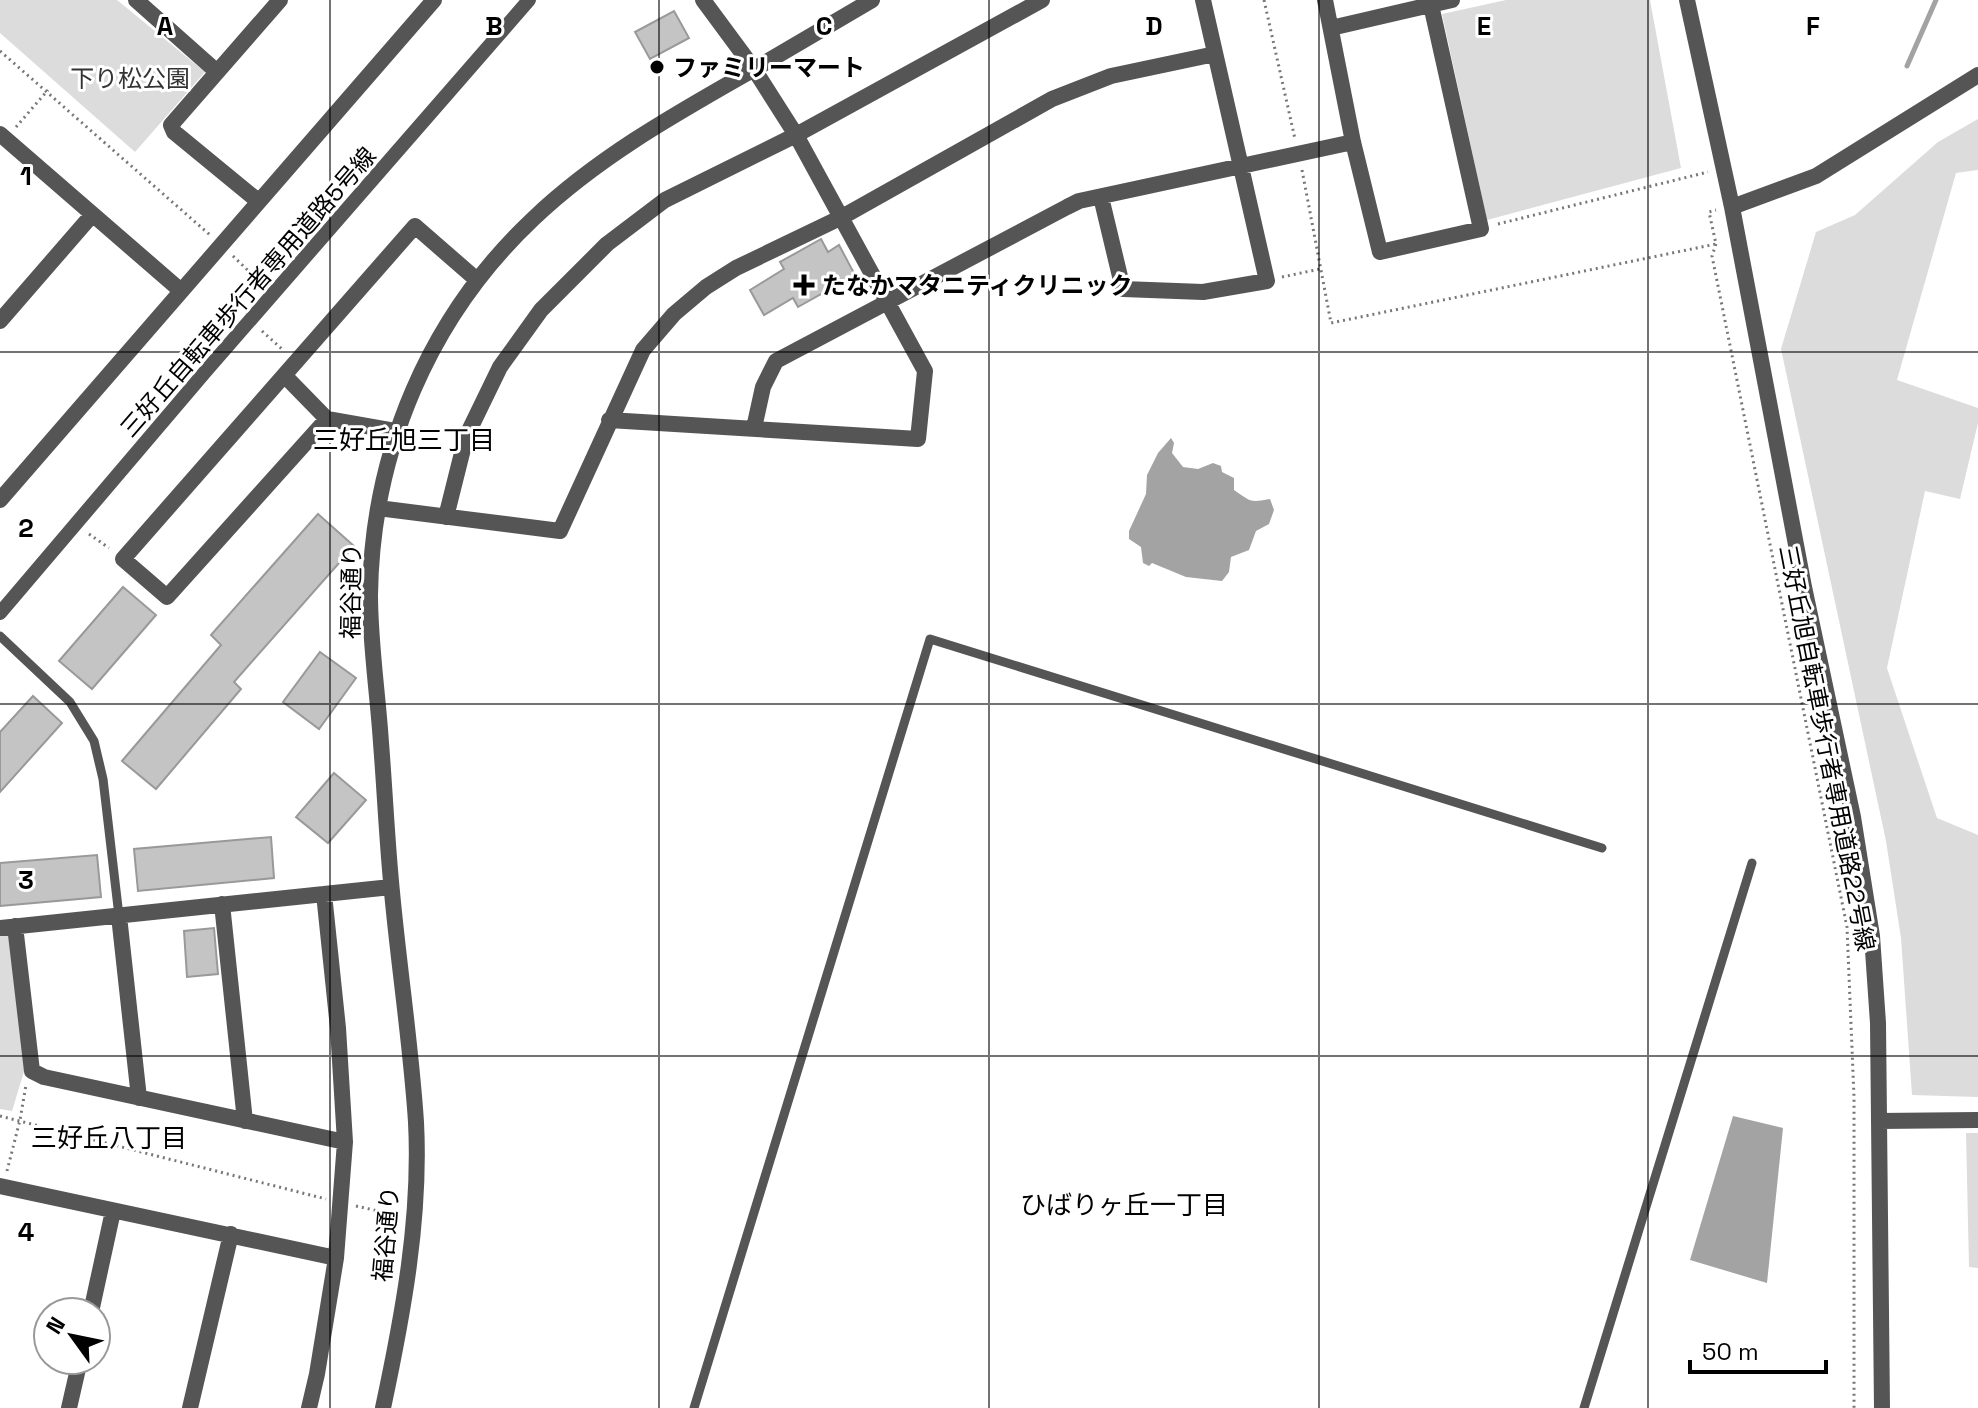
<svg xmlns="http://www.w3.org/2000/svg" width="1978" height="1408" font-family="'Space Grotesk','Noto Sans JP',sans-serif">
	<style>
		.green { fill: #dcdcdc }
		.water { fill: #a3a3a3 }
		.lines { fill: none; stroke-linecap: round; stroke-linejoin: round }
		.stream { stroke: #a3a3a3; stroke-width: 5 }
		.building { fill: #c4c4c4; stroke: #999; stroke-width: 2 }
		.path { stroke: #777; stroke-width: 3; stroke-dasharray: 2 4; stroke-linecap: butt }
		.service { stroke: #555; stroke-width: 9 }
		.pedestrian { stroke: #555; stroke-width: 14 }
		.minor { stroke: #555; stroke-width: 16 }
		.tertiary { stroke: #555; stroke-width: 16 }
		.grid { fill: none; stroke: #000; stroke-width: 2; stroke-opacity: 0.55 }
		.poi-dot { fill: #000; stroke: #fff; stroke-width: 3 }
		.labels { text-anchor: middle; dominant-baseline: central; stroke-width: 6; stroke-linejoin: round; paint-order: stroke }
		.poi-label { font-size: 24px; font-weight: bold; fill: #000; stroke: #fff; text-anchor: start }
		.park-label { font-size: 24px; fill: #333; stroke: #fff }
		.street-label { font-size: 24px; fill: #000; stroke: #fff }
		.neighbourhood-label { font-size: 26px; fill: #000; stroke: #fff }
		.grid-label { font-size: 26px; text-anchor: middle; font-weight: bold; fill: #000; stroke: #fff; stroke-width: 6; stroke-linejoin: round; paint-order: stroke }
	</style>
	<rect width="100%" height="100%" fill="#fff"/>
	<path class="green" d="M 0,0 L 117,0 L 205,72 L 135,152 L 0,33 Z
		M 1506,0 L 1650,0 L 1681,168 L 1487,220 L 1442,14 Z
		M 1978,119 L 1978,170 L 1956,173 L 1897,380 L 1978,408 L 1978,423 L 1960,499 L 1925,491 L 1887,668 L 1937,818 L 1978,835 L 1978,1097 L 1912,1095 L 1901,938 L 1886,841 L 1781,349 L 1816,232 L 1855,215 L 1938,142 Z
		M 9,923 L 26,1065 L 12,1111 L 0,1109 L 0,924 Z
		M 1966,1133 L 1978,1133 L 1978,1268 L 1969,1267 Z"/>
	<path class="water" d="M 1171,438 L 1174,443 L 1172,453 L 1183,467 L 1198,469 L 1213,463 L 1221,466 L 1222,472 L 1234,478 L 1234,490 C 1251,501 1248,503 1270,499 L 1274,510 L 1269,524 L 1256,531 L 1249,550 L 1231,557 L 1229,572 L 1222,581 L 1186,577 L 1152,563 L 1149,566 L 1143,563 L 1141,547 L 1129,539 L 1129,531 L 1146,494 L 1147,475 L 1158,453 Z
		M 1733,1116 L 1783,1128 L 1767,1283 L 1690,1260 Z"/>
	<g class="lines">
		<path class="stream" d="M 1907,66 L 1936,0"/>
	</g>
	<path class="building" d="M 674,11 L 689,38 L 650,59 L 635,32 Z
		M 821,239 L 828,252 L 839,245 L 855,275 L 798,307 L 793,298 L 764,315 L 750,290 L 784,269 L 780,262 Z
		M 318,514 L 354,546 L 234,682 L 241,689 L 156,789 L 122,761 L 221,645 L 211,635 Z
		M 123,587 L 156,615 L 92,689 L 59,661 Z
		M 320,652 L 356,678 L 319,729 L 283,702 Z
		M 33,696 L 62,723 L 0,792 L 0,732 Z
		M 334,773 L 366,800 L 328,843 L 296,817 Z
		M 271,837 L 274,878 L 138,891 L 134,849 Z
		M 97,855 L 101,897 L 0,906 L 0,863 Z
		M 214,928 L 218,974 L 187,977 L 184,931 Z"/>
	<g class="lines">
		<path class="path" d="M 1264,0 L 1295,139
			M 0,51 L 210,235
			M 16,127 L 48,90
			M 1302,170 L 1331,323 L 1716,244 L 1709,212 L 1716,210
			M 1498,224 L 1708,172
			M 1716,244 L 1712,256 L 1847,927 L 1854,1097 L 1854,1408
			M 233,256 L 262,284
			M 1282,277 L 1320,269
			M 262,331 L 283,350
			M 89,534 L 109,548
			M 0,1116 L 326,1199
			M 7,1171 L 20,1120 L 26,1085
			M 356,1206 L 396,1215"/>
		<path class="service" d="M 0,636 L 70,702 L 94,741 L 103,779 L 119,916
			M 694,1408 L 930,639 L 1602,848
			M 1584,1408 L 1752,863"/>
		<path class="pedestrian" d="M 0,613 L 205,372 L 529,0"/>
		<path class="minor" d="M 136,0 L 216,71
			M 1325,0 L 1353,142 L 1380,252 L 1481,229 L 1431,5
			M 1331,28 L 1452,0
			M 0,134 L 180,290
			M 1101,197 L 1123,289 L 1203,292 L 1267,281 L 1203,0
			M 258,201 L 174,132 L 171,125 L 280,0
			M 0,321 L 92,215
			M 285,376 L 327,419
			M 609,420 L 918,439 L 925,371 L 796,135 L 754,69
			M 754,428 L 763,387 L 776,361 L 1067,207 L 1079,201 L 1353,142
			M 395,431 L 327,419 L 167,597 L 123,559 L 415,226 L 477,280
			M 0,500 L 434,0
			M 378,508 L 560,531 L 643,350 L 674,314 L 706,287 L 736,268 L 842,217 L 1052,99 L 1111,76 L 1215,54
			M 446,517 L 466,437 L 500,367 L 541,310 L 607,244 L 665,200 L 796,135 L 1042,0
			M 222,904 L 245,1121
			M 119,916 L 139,1098
			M 15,926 L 32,1071 L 44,1077 L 345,1142
			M 0,928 L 391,887
			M 0,1186 L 336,1258
			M 91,1312 L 113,1211
			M 69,1408 L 80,1360
			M 190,1408 L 231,1234
			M 309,1408 L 317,1374 L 336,1258 L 345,1142 L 338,1028 L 324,894
			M 383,1408 C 403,1314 421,1218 416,1122 C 411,1045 399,968 392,892 C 387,842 385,793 381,743 C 378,695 370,644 370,595 C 372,452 429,317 533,219 C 599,156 679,112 758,67 C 796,45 834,22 872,0"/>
		<path class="tertiary" d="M 703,0 L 754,69
			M 1687,0 L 1732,207 L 1804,587 L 1853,817 L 1872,936 L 1878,1023 L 1882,1408
			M 1732,207 L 1816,176 L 1978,75
			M 1879,1121 L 1978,1120"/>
	</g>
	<path class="grid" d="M 330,0 L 330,1408M 659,0 L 659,1408M 989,0 L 989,1408M 1319,0 L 1319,1408M 1648,0 L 1648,1408M 0,352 L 1978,352M 0,704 L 1978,704M 0,1056 L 1978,1056"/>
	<g class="poi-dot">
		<circle cx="657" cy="67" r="8"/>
		<path d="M800 273h8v8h8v8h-8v8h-8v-8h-8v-8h8z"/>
	</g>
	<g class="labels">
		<g class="poi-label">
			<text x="673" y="67">ファミリーマート</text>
			<text x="822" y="285">たなかマタニティクリニック</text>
		</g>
		<g class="park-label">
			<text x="130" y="78">下り松公園</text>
		</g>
		<g class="street-label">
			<text transform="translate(248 292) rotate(-49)">三好丘自転車歩行者専用道路5号線</text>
			<text transform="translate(351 591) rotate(-89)">福谷通り</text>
			<text transform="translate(1827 748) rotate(79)">三好丘旭自転車歩行者専用道路22号線</text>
			<text transform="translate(386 1234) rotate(-85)">福谷通り</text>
		</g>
		<g class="neighbourhood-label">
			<text x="404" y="440">三好丘旭三丁目</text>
			<text x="109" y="1138">三好丘八丁目</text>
			<text x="1124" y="1205">ひばりヶ丘一丁目</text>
		</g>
	</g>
	<g class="grid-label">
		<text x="165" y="35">A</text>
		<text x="494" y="35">B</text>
		<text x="824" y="35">C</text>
		<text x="1154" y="35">D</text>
		<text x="1484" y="35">E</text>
		<text x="1813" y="35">F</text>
		<text x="26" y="185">1</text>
		<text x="26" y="537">2</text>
		<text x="26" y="889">3</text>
		<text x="26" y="1241">4</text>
	</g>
	<g transform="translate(72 1336) rotate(303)"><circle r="38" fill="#ffffff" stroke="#999999" stroke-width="2"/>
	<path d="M0-6L14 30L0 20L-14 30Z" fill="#000000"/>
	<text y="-12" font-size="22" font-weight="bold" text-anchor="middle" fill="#000000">N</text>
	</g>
	<path d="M1690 1360v12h136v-12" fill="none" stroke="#000000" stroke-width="4"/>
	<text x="1702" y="1360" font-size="24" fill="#000000" stroke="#ffffff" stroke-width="6" paint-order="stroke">50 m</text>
</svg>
